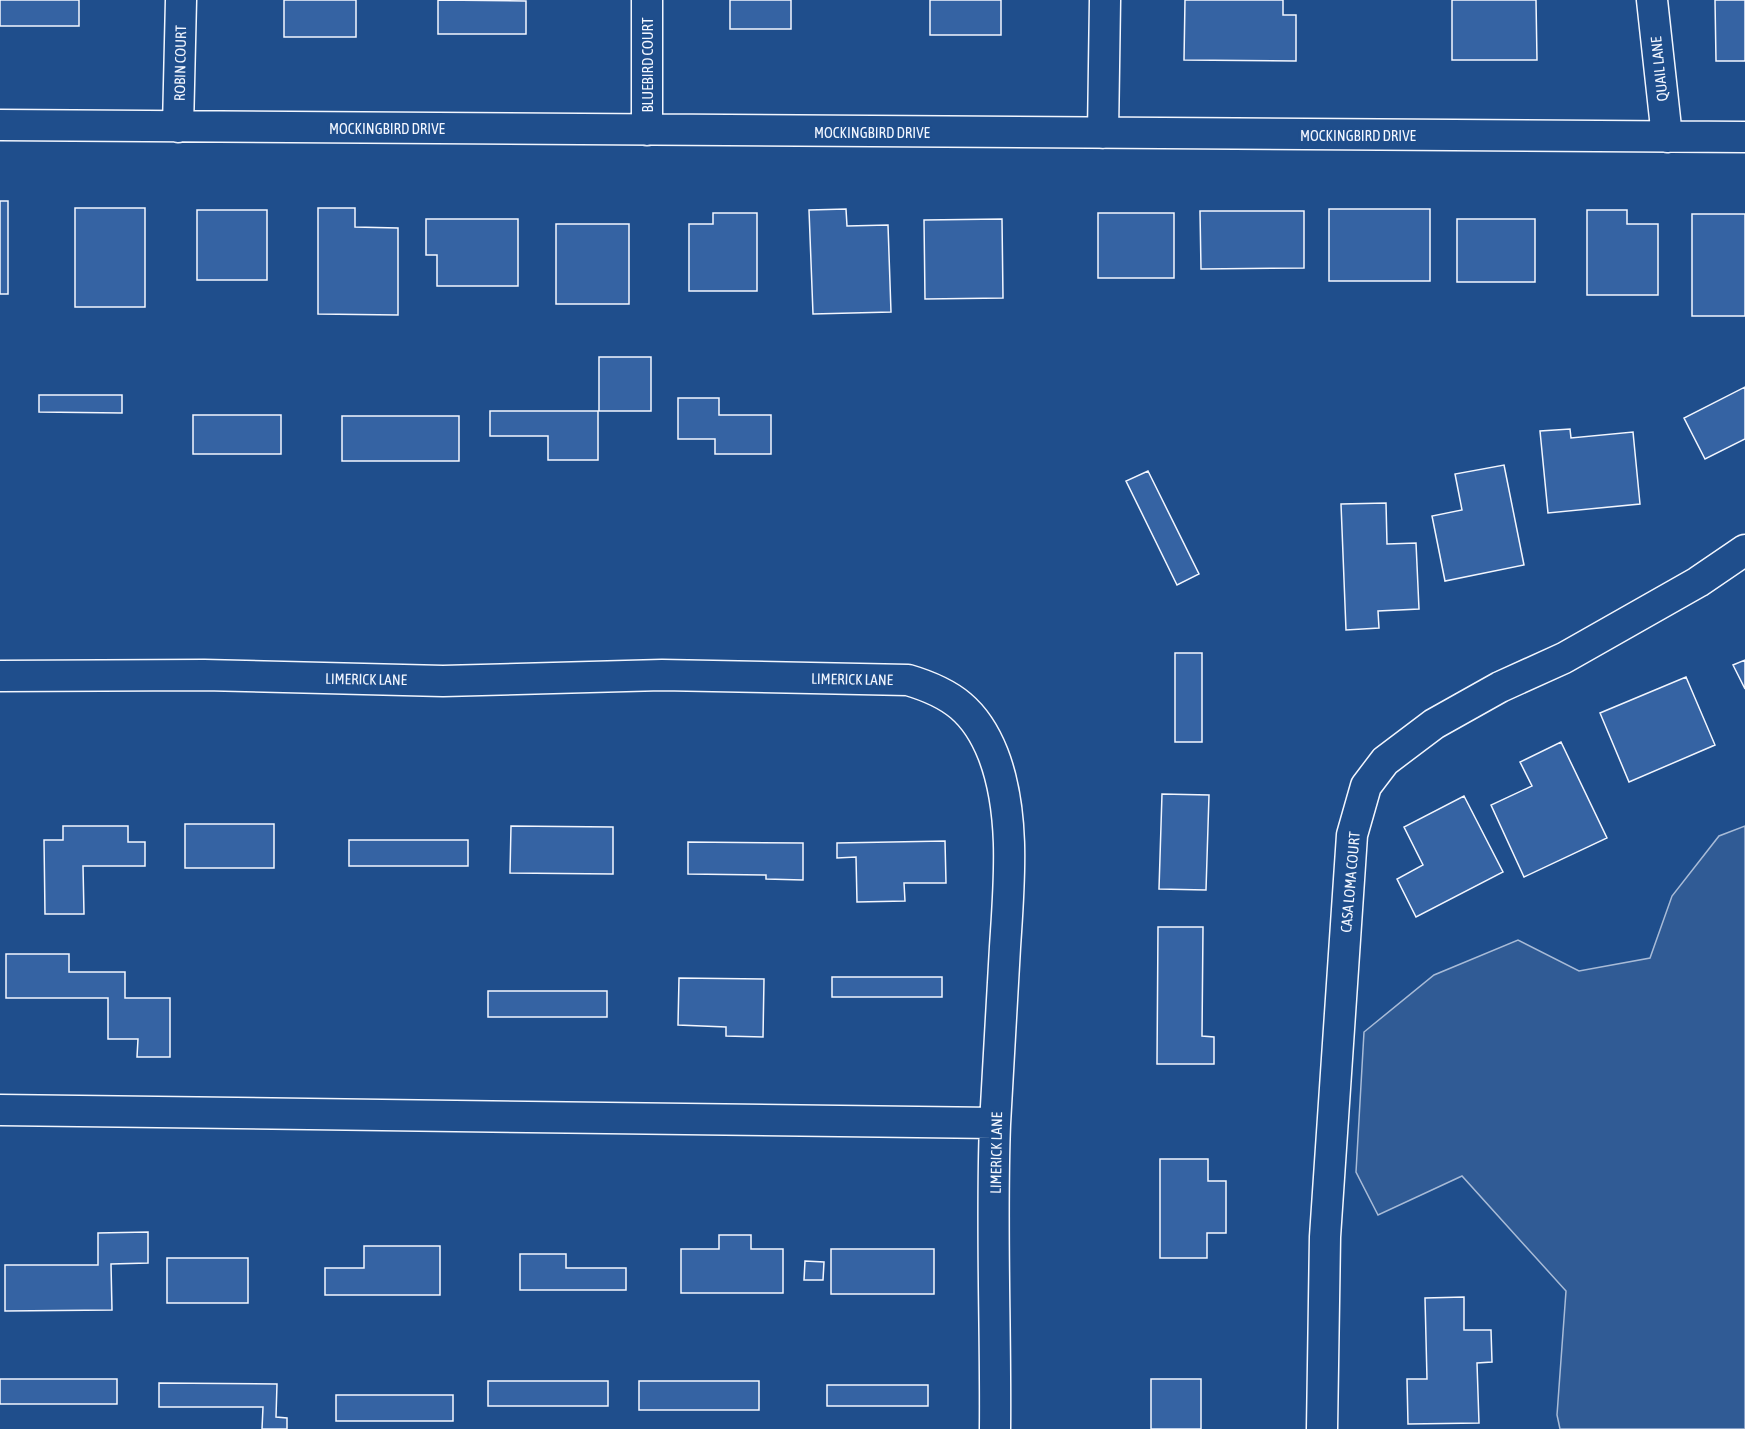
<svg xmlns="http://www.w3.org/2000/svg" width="1745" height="1429" font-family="'Asap Condensed',sans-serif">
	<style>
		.built { fill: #305b95; stroke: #a8bbd7; stroke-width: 1.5 }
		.building { fill: #3563a3; stroke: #f2f6ff; stroke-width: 1.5 }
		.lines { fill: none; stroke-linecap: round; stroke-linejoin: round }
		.minor-casing { stroke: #f2f6ff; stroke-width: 33 }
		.minor { stroke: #1f4e8c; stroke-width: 30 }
		.labels { text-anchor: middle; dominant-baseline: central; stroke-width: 4.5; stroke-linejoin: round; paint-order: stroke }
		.street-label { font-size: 15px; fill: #f2f6ff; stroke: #1f4e8c }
	</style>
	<rect width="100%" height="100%" fill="#1f4e8c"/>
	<path class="built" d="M 1745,826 L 1745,1429 L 1560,1429 L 1557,1415 L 1566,1291 L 1462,1176 L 1378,1215 L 1356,1172 L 1364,1032 L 1434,975 L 1518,940 L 1579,971 L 1650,958 L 1672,896 L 1719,836 Z"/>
	<path class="building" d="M 0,0 L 79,0 L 79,26 L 0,26 Z
		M 284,0 L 356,0 L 356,37 L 284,37 Z
		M 438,0 L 526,1 L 526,34 L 438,34 Z
		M 730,0 L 791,0 L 791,29 L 730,29 Z
		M 930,0 L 1001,0 L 1001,35 L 930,35 Z
		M 1185,0 L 1283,0 L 1283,15 L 1296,15 L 1296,61 L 1184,60 Z
		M 1452,0 L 1536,0 L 1537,60 L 1452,60 Z
		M 1715,0 L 1745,0 L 1745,61 L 1716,61 Z
		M 0,201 L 8,201 L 8,294 L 0,294 Z
		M 75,208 L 145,208 L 145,307 L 75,307 Z
		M 318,208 L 355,208 L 355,227 L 398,228 L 398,315 L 318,314 Z
		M 846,209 L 847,226 L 888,225 L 891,312 L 813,314 L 809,210 Z
		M 1329,209 L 1430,209 L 1430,281 L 1329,281 Z
		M 197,210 L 267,210 L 267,280 L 197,280 Z
		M 1587,210 L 1627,210 L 1627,224 L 1658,224 L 1658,295 L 1587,295 Z
		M 1200,211 L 1304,211 L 1304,268 L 1201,269 Z
		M 713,213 L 757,213 L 757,291 L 689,291 L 689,224 L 713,224 Z
		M 1098,213 L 1174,213 L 1174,278 L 1098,278 Z
		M 1692,214 L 1745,214 L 1745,316 L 1692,316 Z
		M 426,219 L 518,219 L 518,286 L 437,286 L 437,255 L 426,255 Z
		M 1002,219 L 1003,298 L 925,299 L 924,220 Z
		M 1457,219 L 1535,219 L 1535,282 L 1457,282 Z
		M 556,224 L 629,224 L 629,304 L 556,304 Z
		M 599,357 L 651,357 L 651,411 L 599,411 Z
		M 1745,387 L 1745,439 L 1705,459 L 1684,418 Z
		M 39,395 L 122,395 L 122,413 L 39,412 Z
		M 678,398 L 719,398 L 719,415 L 771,415 L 771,454 L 715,454 L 715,439 L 678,439 Z
		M 490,411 L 598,411 L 598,460 L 548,460 L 548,436 L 490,436 Z
		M 193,415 L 281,415 L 281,454 L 193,454 Z
		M 342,416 L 459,416 L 459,461 L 342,461 Z
		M 1570,429 L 1571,438 L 1633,432 L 1640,504 L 1548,513 L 1540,431 Z
		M 1504,465 L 1524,565 L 1445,581 L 1432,516 L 1462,510 L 1455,474 Z
		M 1148,471 L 1199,574 L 1177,585 L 1126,481 Z
		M 1386,503 L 1387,544 L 1416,543 L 1419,609 L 1378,611 L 1379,628 L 1346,630 L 1341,504 Z
		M 1175,653 L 1202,653 L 1202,742 L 1175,742 Z
		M 1745,660 L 1745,689 L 1733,665 Z
		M 1686,677 L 1715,745 L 1629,782 L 1600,713 Z
		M 1561,742 L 1607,838 L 1524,877 L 1491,805 L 1532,786 L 1520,762 Z
		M 1162,794 L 1209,795 L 1206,890 L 1159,889 Z
		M 1464,796 L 1503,872 L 1416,917 L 1397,879 L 1423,865 L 1404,827 Z
		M 185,824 L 274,824 L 274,868 L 185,868 Z
		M 63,826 L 128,826 L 128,842 L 145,842 L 145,866 L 83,866 L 84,914 L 45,914 L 44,840 L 63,840 Z
		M 511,826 L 613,827 L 613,874 L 510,873 Z
		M 349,840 L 468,840 L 468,866 L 349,866 Z
		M 945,841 L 946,883 L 904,883 L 905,901 L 857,902 L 856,857 L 837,858 L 837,843 Z
		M 688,842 L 803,843 L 803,880 L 766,879 L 766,875 L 688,874 Z
		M 1158,927 L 1203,927 L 1202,1036 L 1214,1037 L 1214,1064 L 1157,1064 Z
		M 6,954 L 69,954 L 69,972 L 125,972 L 125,998 L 170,998 L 170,1057 L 137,1057 L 138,1039 L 108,1039 L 108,998 L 6,998 Z
		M 832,977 L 942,977 L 942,997 L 832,997 Z
		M 679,978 L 764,979 L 763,1037 L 726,1036 L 726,1027 L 678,1025 Z
		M 488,991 L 607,991 L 607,1017 L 488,1017 Z
		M 1160,1159 L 1208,1159 L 1208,1181 L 1226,1181 L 1226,1233 L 1207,1233 L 1207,1258 L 1160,1258 Z
		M 148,1232 L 148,1263 L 111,1264 L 112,1310 L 5,1311 L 5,1265 L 98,1265 L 98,1233 Z
		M 719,1235 L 751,1235 L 751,1249 L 783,1249 L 783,1293 L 681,1293 L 681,1249 L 719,1249 Z
		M 364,1246 L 440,1246 L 440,1295 L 325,1295 L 325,1268 L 364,1268 Z
		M 831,1249 L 934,1249 L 934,1294 L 831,1294 Z
		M 520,1254 L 566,1254 L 566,1268 L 626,1268 L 626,1290 L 520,1290 Z
		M 167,1258 L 248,1258 L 248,1303 L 167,1303 Z
		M 805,1261 L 824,1262 L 823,1280 L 804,1280 Z
		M 1464,1297 L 1464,1330 L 1491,1330 L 1492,1362 L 1477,1363 L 1479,1423 L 1408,1424 L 1407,1379 L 1427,1379 L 1425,1298 Z
		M 0,1379 L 117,1379 L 117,1404 L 0,1404 Z
		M 1151,1379 L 1201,1379 L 1201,1429 L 1151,1429 Z
		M 488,1381 L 608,1381 L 608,1406 L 488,1406 Z
		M 639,1381 L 759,1381 L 759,1410 L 639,1410 Z
		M 159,1383 L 277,1384 L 276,1417 L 287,1418 L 287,1429 L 262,1429 L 263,1407 L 159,1407 Z
		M 827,1385 L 928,1385 L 928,1406 L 827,1406 Z
		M 336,1395 L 453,1395 L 453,1421 L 336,1421 Z"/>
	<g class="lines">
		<defs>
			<path id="minor" d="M 647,0 L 647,130
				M 1652,0 L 1667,137
				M 0,125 L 1745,137
				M 178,127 L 181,0
				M 1103,133 L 1105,0
				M 0,676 L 204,675 L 443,681 L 662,675 L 908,680 C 952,693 976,711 993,754 C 1016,813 1009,885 1005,947 C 1002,1006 998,1065 995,1124 C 991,1226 996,1328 995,1429
				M 0,1110 L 995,1123
				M 1322,1429 L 1325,1237 L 1352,835 L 1366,786 L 1385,761 L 1434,724 L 1500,687 L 1564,658 L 1698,582 L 1745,550"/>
		</defs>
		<use href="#minor" class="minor-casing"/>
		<use href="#minor" class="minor"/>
	</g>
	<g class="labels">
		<g class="street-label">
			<text transform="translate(180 63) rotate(-89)">ROBIN COURT</text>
			<text transform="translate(647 65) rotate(-90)">BLUEBIRD COURT</text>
			<text transform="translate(1659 69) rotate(-96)">QUAIL LANE</text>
			<text x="387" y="128">MOCKINGBIRD DRIVE</text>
			<text x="872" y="132">MOCKINGBIRD DRIVE</text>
			<text x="1358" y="135">MOCKINGBIRD DRIVE</text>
			<text transform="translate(366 679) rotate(1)">LIMERICK LANE</text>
			<text transform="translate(852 679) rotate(1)">LIMERICK LANE</text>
			<text transform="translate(1350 882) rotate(-85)">CASA LOMA COURT</text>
			<text transform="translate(996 1153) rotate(-89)">LIMERICK LANE</text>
		</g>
	</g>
</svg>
